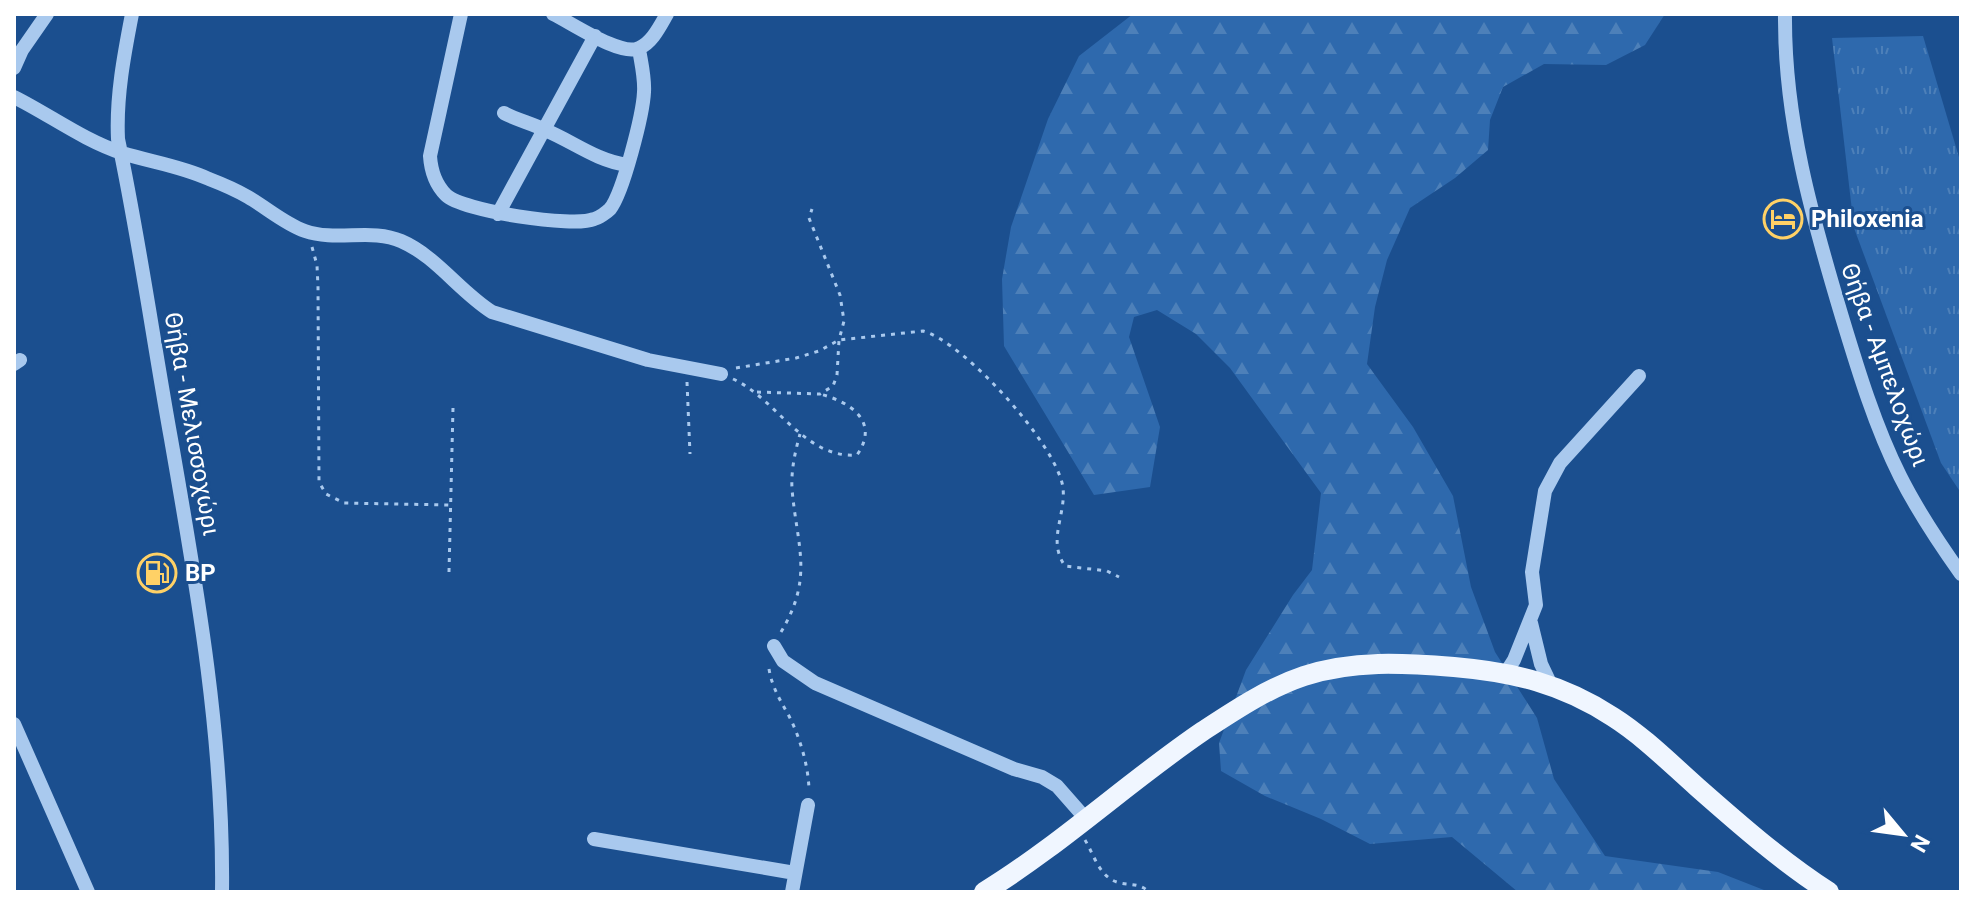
<svg xmlns="http://www.w3.org/2000/svg" width="1975" height="906" font-family="Roboto,sans-serif">
	<style>
		.grass { fill: url(#grass-tufts) }
		.forest { fill: url(#forest-firs) }
		.lines { fill: none; stroke-linecap: round; stroke-linejoin: round }
		.path { stroke: #a9c9ee; stroke-width: 3; stroke-dasharray: 4 6; stroke-linecap: butt }
		.minor { stroke: #a9c9ee; stroke-width: 14 }
		.major { stroke: #f0f6ff; stroke-width: 20 }
		.labels { text-anchor: middle; dominant-baseline: central; stroke-width: 6; stroke-linejoin: round; paint-order: stroke }
		.poi-label { font-size: 24px; font-weight: bold; fill: #fff; stroke: #1b4f8f; text-anchor: start }
		.street-label { font-size: 24px; fill: #fff; stroke: #1b4f8f }
	</style>
	<defs>
		<pattern id="grass-tufts" width="24" height="20" patternUnits="userSpaceOnUse" patternTransform="scale(2)"><rect width="24" height="20" fill="#2e69ad"/><path d="M3 7l-1-3M5 7V3M7 7l1-3M15 17l-1-3M17 17v-4M19 17l1-3" fill="none" stroke="#4d80b9"/></pattern>
		<pattern id="forest-firs" width="22" height="20" patternUnits="userSpaceOnUse" patternTransform="scale(2)"><rect width="22" height="20" fill="#2e69ad"/><path d="M5 1l3.5 6h-7zM16 11l3.5 6h-7z" fill="#4d80b9"/></pattern>
	</defs>
	<rect width="100%" height="100%" fill="#1b4f8f"/>
	<path class="grass" d="M 1923,36 L 1961,164 L 1961,493 L 1941,463 L 1854,228 L 1832,38 Z"/>
	<path class="forest" d="M 1133,14 L 1665,14 L 1645,45 L 1606,65 L 1544,64 L 1503,87 L 1490,120 L 1488,150 L 1455,178 L 1410,208 L 1387,260 L 1375,307 L 1367,364 L 1413,427 L 1453,496 L 1471,587 L 1495,652 L 1537,718 L 1554,779 L 1605,856 L 1718,872 L 1769,892 L 1518,892 L 1452,837 L 1370,844 L 1321,819 L 1265,796 L 1221,771 L 1219,743 L 1246,670 L 1293,595 L 1312,570 L 1321,493 L 1230,368 L 1196,334 L 1157,310 L 1134,317 L 1129,337 L 1160,427 L 1150,487 L 1094,495 L 1004,346 L 1002,279 L 1011,227 L 1048,119 L 1079,56 Z"/>
	<g class="lines">
		<path class="path" d="M 1961,53 L 1961,88
			M 312,247 L 317,265 L 318,287 L 319,482 L 326,494 L 344,503 L 450,505
			M 736,368 L 796,358 L 819,351 L 839,340 L 923,331 C 964,342 1058,446 1063,488 C 1066,516 1047,540 1065,566 L 1107,571 L 1119,577
			M 733,379 C 777,399 804,459 857,455 C 880,422 851,402 820,394
			M 687,382 L 690,454
			M 757,392 L 820,394 L 833,386 L 837,375 L 839,340 L 844,321 L 840,295 L 809,218 L 812,209
			M 449,572 L 453,408
			M 781,632 C 814,577 797,547 792,489 C 791,470 795,452 800,434
			M 769,669 C 772,687 780,700 789,716 C 800,738 808,764 809,789
			M 1085,840 C 1093,853 1098,872 1112,880 C 1125,887 1138,881 1149,892"/>
		<path class="minor" d="M 132,14 C 124,55 116,97 118,139 C 139,238 153,339 171,439 C 197,588 224,740 222,892
			M 461,14 L 430,156 C 431,171 435,184 446,195 C 462,211 574,228 594,219 C 599,218 607,212 610,209 C 623,193 643,114 644,92 C 645,78 641,62 639,49
			M 553,14 C 572,23 621,57 639,48 C 652,43 660,26 667,14
			M 1785,14 C 1784,119 1812,217 1842,317 C 1858,370 1875,426 1900,476 C 1917,510 1939,543 1961,574
			M 14,68 L 22,50 L 47,14
			M 14,97 C 50,115 83,140 122,153 C 151,162 181,166 209,179 C 222,184 236,190 248,197 C 267,208 285,224 305,231 C 336,242 372,228 401,241 C 436,256 460,292 492,312 L 648,360 L 721,374
			M 504,113 C 517,120 531,123 545,130 C 574,142 595,160 627,165
			M 498,214 L 595,36
			M 14,364 L 20,360
			M 1531,623 L 1541,664 L 1550,683
			M 774,646 L 783,661 L 815,683 L 1014,769 L 1042,777 L 1057,786 L 1086,819
			M 1505,674 L 1514,660 L 1536,605 L 1532,572 L 1545,491 L 1560,463 L 1639,376
			M 14,724 L 88,892
			M 594,839 L 795,873
			M 792,892 L 808,805"/>
		<path class="major" d="M 984,892 C 1062,844 1128,782 1203,731 C 1235,710 1268,688 1304,676 C 1353,660 1403,663 1454,667 C 1513,672 1563,684 1613,717 C 1643,736 1670,763 1697,787 C 1739,824 1781,861 1829,892"/>
	</g>
	<defs>
		<symbol id="hotel-ring" viewBox="-11 -11 22 22"><circle r="9.5" fill="#1b4f8f" stroke="#ffd166" stroke-width="1.5"/><path d="M-6-4.5h1.5V1H6V5H4.5V3h-9V5H-6ZM-4 0a1.8 1.8 0 1 1 3.6 0ZM.5 0V-2.5h3Q6-2.5 6 0Z" fill="#ffd166"/></symbol>
		<symbol id="fuel-ring" viewBox="-11 -11 22 22"><circle r="9.5" fill="#1b4f8f" stroke="#ffd166" stroke-width="1.5"/><path d="M-5.5-6h7V0h2V4h1.3V-2.5L3-4.5l.8-.8L6-3V5H2.5V1h-1V6h-7ZM-4.2-4.7v3.2H.2V-4.7Z" fill="#ffd166"/></symbol>
	</defs>
	<g fill-rule="evenodd">
		<use href="#hotel-ring" x="1761" y="197" width="44" height="44"/>
		<use href="#fuel-ring" x="135" y="551" width="44" height="44"/>
	</g>
	<g class="labels">
		<g class="poi-label">
			<text x="1811" y="219">Philoxenia</text>
			<text x="185" y="573">BP</text>
		</g>
		<g class="street-label">
			<text transform="translate(1885 365) rotate(70)">Θήβα - Αμπελοχώρι</text>
			<text transform="translate(192 424) rotate(80)">Θήβα - Μελισσοχώρι</text>
		</g>
	</g>
	<rect width="1975" height="906" fill="none" stroke="#ffffff" stroke-width="32"/>
	<g transform="translate(1903 834) rotate(119)" stroke="#1b4f8f" stroke-width="6" paint-order="stroke">
	<path d="M0-6L14 30L0 20L-14 30Z" fill="#ffffff"/>
	<text y="-12" font-size="22" font-weight="bold" text-anchor="middle" fill="#ffffff">N</text>
	</g>
</svg>
